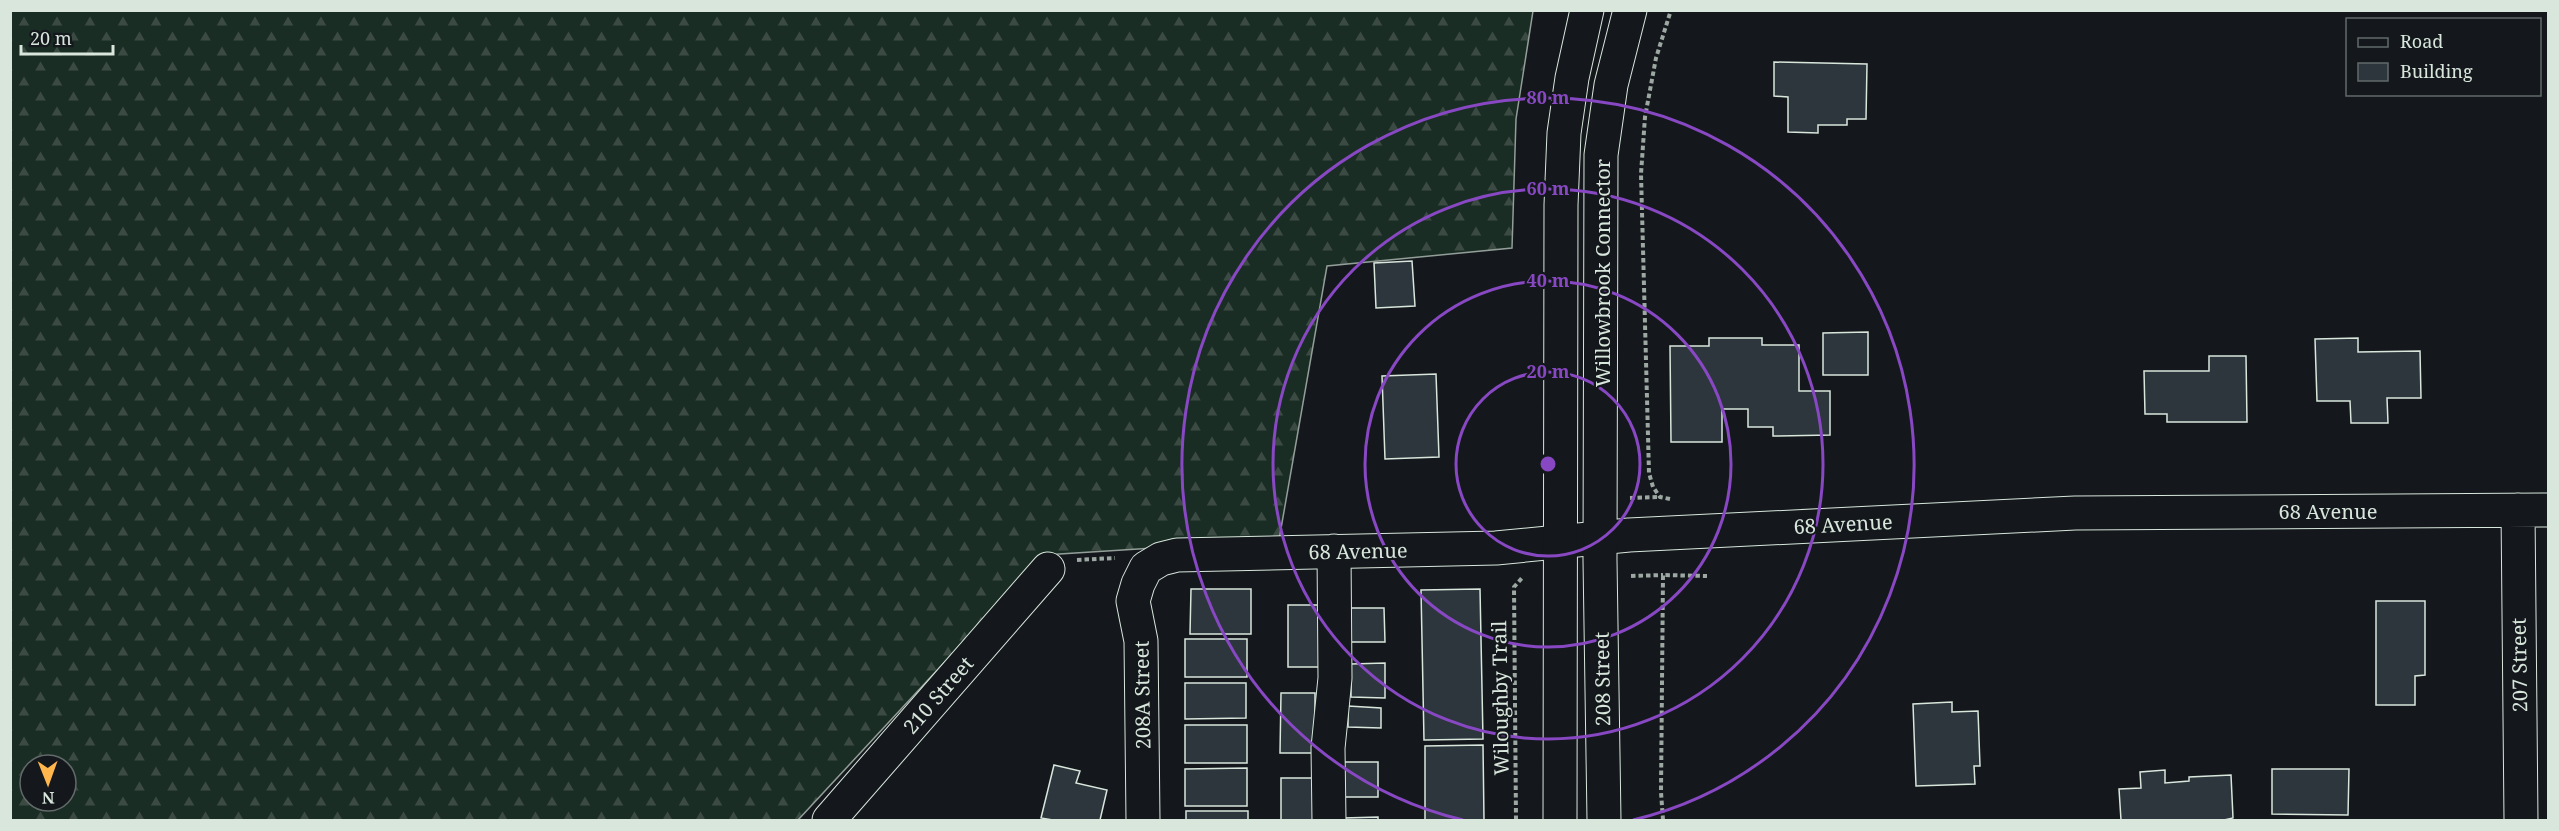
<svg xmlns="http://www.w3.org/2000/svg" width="2559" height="831" font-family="'Noto Serif',serif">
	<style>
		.forest { fill: url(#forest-firs); stroke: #939e99; stroke-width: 1.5; fill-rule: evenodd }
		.building { fill: #2c363c; stroke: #d8e6dc; stroke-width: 1.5 }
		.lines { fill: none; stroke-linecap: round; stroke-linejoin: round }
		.minor-casing { stroke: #d8e6dc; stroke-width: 35 }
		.major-casing { stroke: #d8e6dc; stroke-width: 35 }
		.path { stroke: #9da8a2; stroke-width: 4; stroke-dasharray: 4.5 3; stroke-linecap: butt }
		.minor { stroke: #14181c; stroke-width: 33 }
		.major { stroke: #14181c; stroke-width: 33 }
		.ring { fill: none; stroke: #8948c3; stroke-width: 3 }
		.labels { text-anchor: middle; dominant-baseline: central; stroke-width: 4.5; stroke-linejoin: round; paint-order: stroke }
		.street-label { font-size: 20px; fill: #d8e6dc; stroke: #14181c }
		.centre { fill: #8948c3; stroke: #14181c; stroke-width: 3 }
		.ring-label { font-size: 18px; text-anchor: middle; font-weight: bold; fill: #8948c3; stroke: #14181c; stroke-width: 4.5; stroke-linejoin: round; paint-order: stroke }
	</style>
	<defs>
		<pattern id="forest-firs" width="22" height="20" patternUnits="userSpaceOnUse" patternTransform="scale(1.5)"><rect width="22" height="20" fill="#1a2d24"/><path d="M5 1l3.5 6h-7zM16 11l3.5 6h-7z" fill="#3b4b43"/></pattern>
	</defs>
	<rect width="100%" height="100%" fill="#14181c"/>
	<path class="forest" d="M 10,11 L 1533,11 L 1516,119 L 1512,248 L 1327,266 L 1279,540 L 1044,555 L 798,820 L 11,820 ZM 30,765 L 66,765 L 66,801 L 30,801 Z"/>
	<path class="building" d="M 1774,62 L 1867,64 L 1866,119 L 1847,119 L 1847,125 L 1818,125 L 1818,133 L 1788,132 L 1788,97 L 1774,96 Z
		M 1412,261 L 1415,306 L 1376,308 L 1374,263 Z
		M 1868,332 L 1868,375 L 1823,375 L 1823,333 Z
		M 1709,338 L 1762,338 L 1762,345 L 1799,345 L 1799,391 L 1830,391 L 1830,435 L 1773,436 L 1773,427 L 1748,427 L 1748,409 L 1722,409 L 1722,442 L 1671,442 L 1670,346 L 1709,346 Z
		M 2358,338 L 2358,352 L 2420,351 L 2421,398 L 2387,398 L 2388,423 L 2351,423 L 2350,401 L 2317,401 L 2315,339 Z
		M 2209,356 L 2246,356 L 2247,422 L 2167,422 L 2167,414 L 2145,414 L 2144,371 L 2209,371 Z
		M 1436,374 L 1439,457 L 1385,459 L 1382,376 Z
		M 1191,589 L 1251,589 L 1251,634 L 1190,634 Z
		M 1480,589 L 1483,739 L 1424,740 L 1421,590 Z
		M 2376,601 L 2425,601 L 2425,675 L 2415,676 L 2415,705 L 2376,705 Z
		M 1288,605 L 1323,605 L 1323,667 L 1288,667 Z
		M 1350,608 L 1384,608 L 1385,642 L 1350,642 Z
		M 1185,639 L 1247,639 L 1247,677 L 1185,677 Z
		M 1385,663 L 1385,698 L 1351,697 L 1351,664 Z
		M 1185,683 L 1246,683 L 1246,718 L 1185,719 Z
		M 1281,693 L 1315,693 L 1315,753 L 1280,753 Z
		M 1952,702 L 1952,712 L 1978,711 L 1980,766 L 1974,766 L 1975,784 L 1916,786 L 1913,704 Z
		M 1348,706 L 1381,708 L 1381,728 L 1348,727 Z
		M 1185,725 L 1247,725 L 1247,763 L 1185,763 Z
		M 1483,745 L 1484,820 L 1425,820 L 1425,746 Z
		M 1344,762 L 1378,762 L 1378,797 L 1344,797 Z
		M 1054,765 L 1080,771 L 1076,783 L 1107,790 L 1100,820 L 1053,820 L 1041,818 Z
		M 1247,768 L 1247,806 L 1185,806 L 1185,769 Z
		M 2272,769 L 2349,769 L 2348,815 L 2272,814 Z
		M 2165,770 L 2165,783 L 2189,781 L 2189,777 L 2231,775 L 2233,818 L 2224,820 L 2121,820 L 2119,789 L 2141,788 L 2140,772 Z
		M 1281,778 L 1316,778 L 1317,820 L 1281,820 Z
		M 1186,811 L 1248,811 L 1248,820 L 1186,820 Z
		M 1378,817 L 1378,820 L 1344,820 L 1344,818 Z"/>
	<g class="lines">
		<defs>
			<path id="minor" d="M 2518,510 L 2521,820
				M 829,820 L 1048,569
				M 1143,820 L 1141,641 L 1133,601 L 1138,584 L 1146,568 L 1161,559 L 1177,555 L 1496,548 L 1629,535 L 2075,513 L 2548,510
				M 1329,820 L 1328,748 L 1335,678 L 1334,551"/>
			<path id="major" d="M 1560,820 L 1561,205 L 1564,133 L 1572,78 L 1587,10
				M 1604,820 L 1600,560 L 1601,155 L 1611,85 L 1630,10"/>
		</defs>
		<use href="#minor" class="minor-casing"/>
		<use href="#major" class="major-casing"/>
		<path class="path" d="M 1630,498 L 1659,497
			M 1670,499 L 1660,497 L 1653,487 L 1649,473 L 1641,174 L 1645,117 L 1656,58 L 1671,10
			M 1077,560 L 1115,558
			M 1631,576 L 1663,575
			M 1516,820 L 1514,587 L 1522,578
			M 1663,820 L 1661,792 L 1663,575 L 1707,576"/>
		<use href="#minor" class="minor"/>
		<use href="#major" class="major"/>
	</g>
	<g class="ring">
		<circle cx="1548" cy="464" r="92"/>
		<circle cx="1548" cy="464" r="183"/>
		<circle cx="1548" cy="464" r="275"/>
		<path d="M1463 820A366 366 0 1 1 1633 820"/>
	</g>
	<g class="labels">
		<g class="street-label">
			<text transform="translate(1602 273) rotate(-90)">Willowbrook Connector</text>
			<text x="2328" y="511">68 Avenue</text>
			<text transform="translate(1843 524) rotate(-3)">68 Avenue</text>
			<text transform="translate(1358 551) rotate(-1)">68 Avenue</text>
			<text transform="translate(2519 665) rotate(-91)">207 Street</text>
			<text transform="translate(1602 679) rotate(-91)">208 Street</text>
			<text transform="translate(938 695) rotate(-49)">210 Street</text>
			<text transform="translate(1142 695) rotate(-91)">208A Street</text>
			<text transform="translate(1500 698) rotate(-91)">Wiloughby Trail</text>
		</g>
	</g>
	<circle cx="1548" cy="464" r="9" class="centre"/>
	<g class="ring-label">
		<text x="1548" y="104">80 m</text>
		<text x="1548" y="195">60 m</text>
		<text x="1548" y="287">40 m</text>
		<text x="1548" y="378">20 m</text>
	</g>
	<rect width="2559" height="831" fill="none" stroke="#d8e6dc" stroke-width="24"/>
	<rect x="2346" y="18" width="195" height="78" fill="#14181c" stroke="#626a69" stroke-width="1.5"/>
	<rect x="2358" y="38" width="30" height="9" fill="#14181c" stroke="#626a69" stroke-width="1.5"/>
	<text x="2400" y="48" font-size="18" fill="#d8e6dc">Road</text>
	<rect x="2358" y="63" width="30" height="18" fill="#2c363c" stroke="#626a69" stroke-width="1.5"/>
	<text x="2400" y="78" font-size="18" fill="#d8e6dc">Building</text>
	<g transform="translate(48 783) rotate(179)"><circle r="28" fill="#14181c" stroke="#626a69" stroke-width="1.5"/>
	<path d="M0-4.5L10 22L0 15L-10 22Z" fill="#ffb74d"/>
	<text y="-9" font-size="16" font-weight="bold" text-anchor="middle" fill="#d8e6dc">N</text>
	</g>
	<path d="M21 45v9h92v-9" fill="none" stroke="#d8e6dc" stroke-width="3"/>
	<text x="30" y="45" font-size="18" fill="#d8e6dc" stroke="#14181c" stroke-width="4.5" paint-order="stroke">20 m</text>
</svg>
